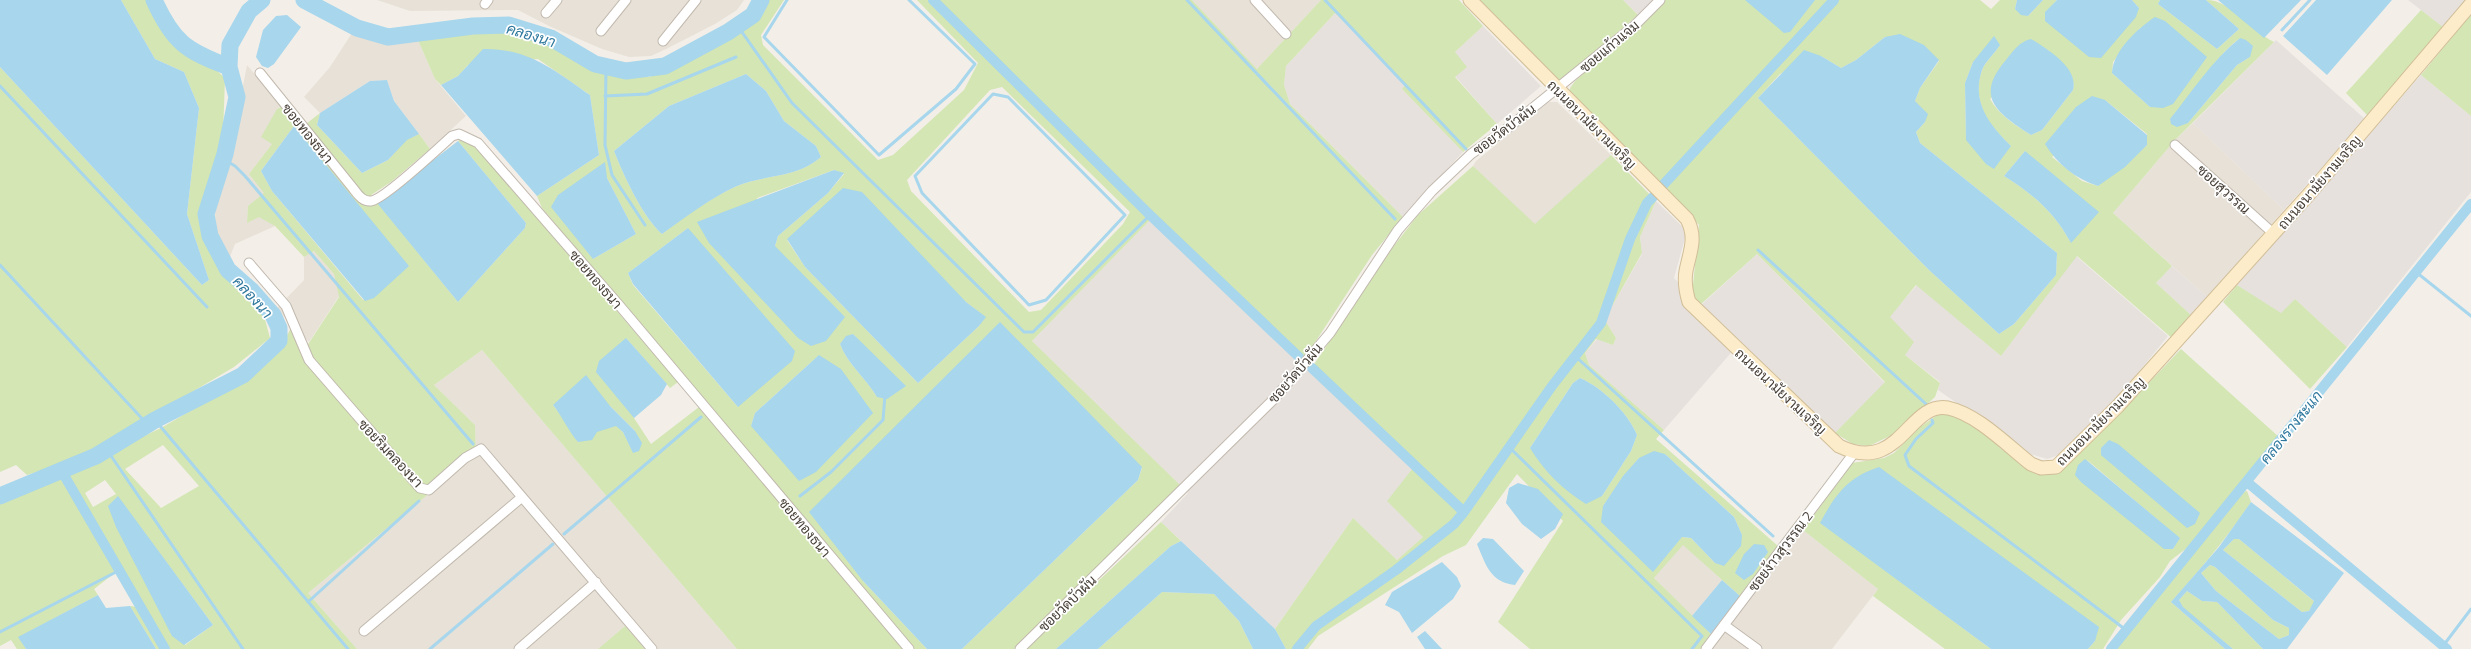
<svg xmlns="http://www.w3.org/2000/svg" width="2471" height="649" font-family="'Titillium Web',Sarabun,sans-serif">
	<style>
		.residential { fill: #e7e1d7 }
		.industrial { fill: #e6e1dd }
		.green { fill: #d3e6b3; fill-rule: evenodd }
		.water { fill: #a7d6ed; fill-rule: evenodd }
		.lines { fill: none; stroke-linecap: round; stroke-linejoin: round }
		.stream { stroke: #a7d6ed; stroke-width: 3 }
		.canal { stroke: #a7d6ed; stroke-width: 10 }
		.river { stroke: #a7d6ed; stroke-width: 17 }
		.street-casing { stroke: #c2b9ae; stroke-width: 11 }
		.secondary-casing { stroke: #d1be99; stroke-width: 15 }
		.street { stroke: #fff; stroke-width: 9 }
		.secondary { stroke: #fcecc9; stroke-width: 13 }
		.labels { text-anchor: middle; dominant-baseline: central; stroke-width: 3.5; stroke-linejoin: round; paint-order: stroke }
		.street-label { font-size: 14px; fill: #473f37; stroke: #fff }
		.water-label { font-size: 15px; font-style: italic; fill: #30799e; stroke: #fff }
	</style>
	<rect width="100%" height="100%" fill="#f3efe8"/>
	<path class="residential" d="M 377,0 L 744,0 L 737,10 L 715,24 L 666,49 L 651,56 L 629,57 L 602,49 L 549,26 L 518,10 L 410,11 Z
		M 1192,0 L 1321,0 L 1257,69 Z
		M 352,33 L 382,39 L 418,40 L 435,79 L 466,116 L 430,149 L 394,101 L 387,80 L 370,81 L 320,113 L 304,97 L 330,67 Z
		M 247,65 L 281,106 L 277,109 L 272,144 L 249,174 L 265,193 L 248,206 L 247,223 L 259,216 L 275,226 L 235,244 L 229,259 L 216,234 L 215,209 L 231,148 Z
		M 1549,102 L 1557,102 L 1611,155 L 1535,225 L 1473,166 L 1476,161 Z
		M 2193,123 L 2284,210 L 2207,297 L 2113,213 L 2175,140 Z
		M 314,251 L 334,274 L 339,296 L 309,342 L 276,309 L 304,280 L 304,257 Z
		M 482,350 L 737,649 L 645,649 L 625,626 L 598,649 L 357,649 L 308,593 L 476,455 L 475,425 L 434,385 Z
		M 1791,530 L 1803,530 L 1878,589 L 1832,649 L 1700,649 Z
		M 1683,544 L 1722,580 L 1692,616 L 1654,578 Z"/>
	<path class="industrial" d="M 1623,0 L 1654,0 L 1638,15 Z
		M 2408,0 L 2466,0 L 2443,27 Z
		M 1335,13 L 1406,84 L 1402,89 L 1463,152 L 1403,217 L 1290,104 L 1284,85 L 1286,66 Z
		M 1483,26 L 1541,86 L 1497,124 L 1455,76 L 1455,52 Z
		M 2276,40 L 2365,119 L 2284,210 L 2193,123 Z
		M 2421,75 L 2471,116 L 2471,192 L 2347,347 L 2295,299 L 2281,314 L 2237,285 Z
		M 1656,201 L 1687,231 L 1674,278 L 1701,305 L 1757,254 L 1885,383 L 1835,433 L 1738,342 L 1730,354 L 1664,430 L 1589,365 L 1585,353 L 1597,339 L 1613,345 L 1616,338 L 1606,322 L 1611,308 L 1642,254 L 1640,237 Z
		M 1151,219 L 1294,358 L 1313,366 L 1417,463 L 1423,537 L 1397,560 L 1353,518 L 1275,629 L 1161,522 L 1188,493 L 1032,341 Z
		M 2076,256 L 2168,336 L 2123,391 L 2090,426 L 2059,455 L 2047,459 L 2030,454 L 1938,390 L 1940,382 L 1905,355 L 1889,317 L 1917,285 L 2001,356 Z
		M 2172,266 L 2207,297 L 2192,316 L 2156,283 Z"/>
	<path class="green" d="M 121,0 L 150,0 L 174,46 L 214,68 L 225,78 L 223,133 L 205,207 L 212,251 L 241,293 L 264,316 L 270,338 L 234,367 L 83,457 L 27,475 L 16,465 L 0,472 L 0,67 L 202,285 L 209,280 L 187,214 L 199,108 L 184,72 L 155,59 Z
		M 766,0 L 784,0 L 761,35 L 763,45 L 878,160 L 893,155 L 964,90 L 978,63 L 917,0 L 1192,0 L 1257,69 L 1321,0 L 1459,0 L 1483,26 L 1455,52 L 1467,67 L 1455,77 L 1497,124 L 1463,152 L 1402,89 L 1406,84 L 1335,13 L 1286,66 L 1284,85 L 1290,104 L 1403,217 L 1372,255 L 1310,350 L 1300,361 L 1294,358 L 1151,219 L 1032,341 L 1180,485 L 1017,649 L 962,649 L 1138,480 L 1142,468 L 999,323 L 863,581 L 927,649 L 913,649 L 542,208 L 537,196 L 599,155 L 590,95 L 538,59 L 468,65 L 458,76 L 441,85 L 435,79 L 418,40 L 512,30 L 548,44 L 594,71 L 649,77 L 673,69 L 735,36 L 758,15 ZM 746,74 L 766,91 L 784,121 L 816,146 L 821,157 C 795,179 766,174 737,186 C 710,198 686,216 662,234 C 642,216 624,176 614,151 L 669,106 ZM 1002,87 L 1130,212 L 1123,224 L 1041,310 L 1029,312 L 911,191 L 907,180 L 990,90 ZM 834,170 L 844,174 L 828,193 L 778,236 L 775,246 L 757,198 ZM 607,178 L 636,234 L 593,259 ZM 688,228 L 738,407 L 633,285 L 628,273 ZM 787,240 L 966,302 L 985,317 L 979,326 L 918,383 L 805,267 ZM 853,334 L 860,342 L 877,397 C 866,378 848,365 840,344 ZM 819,355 L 751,426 L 755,413 Z
		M 1478,0 L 1623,0 L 1638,15 L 1557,83 Z
		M 1664,0 L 1980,0 L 1991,9 L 2000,0 L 2017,0 L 2015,9 L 2028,16 L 2043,0 L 2057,0 L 2046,12 L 2139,8 L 2132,0 L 2160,0 L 2158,4 L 2217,49 L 2239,29 L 2206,0 C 2232,0 2251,31 2274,42 L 2175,140 L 2113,213 L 2172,266 L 2156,283 L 2192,316 L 2173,339 L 2077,256 L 2001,356 L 1916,285 L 1890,317 L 1914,342 L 1905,355 L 1940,383 L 1935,397 L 1894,434 L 1869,446 L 1853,444 L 1835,433 L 1885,382 L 1757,254 L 1700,305 L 1692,295 L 1699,225 L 1570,95 L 1570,88 L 1576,80 L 1646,21 ZM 2141,27 L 2150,107 L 2112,73 L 2113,62 ZM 1885,37 L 1939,61 L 1920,88 L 1915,101 L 1925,122 L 1916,132 L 1920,143 L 2057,253 L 2056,275 L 2014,324 L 1999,334 L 1929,270 L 1758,98 L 1780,74 L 1821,56 L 1841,68 L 1856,60 ZM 2240,38 L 2250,57 L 2237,65 L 2188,123 C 2202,85 2207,64 2240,38 ZM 2000,45 C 1995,53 1985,62 1982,70 C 1971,103 1989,125 2011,146 L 1966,140 L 1965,83 L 1973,62 ZM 2048,50 C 2060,61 2077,73 2073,90 L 2042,130 L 2031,135 C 2015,125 1999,115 1990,99 ZM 2105,100 L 2147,134 L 2147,145 L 2098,186 L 2082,181 L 2052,157 ZM 2025,151 L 2071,243 C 2054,212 2034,195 2004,176 Z
		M 2421,10 L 2443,27 L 2438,38 L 2367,115 L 2346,93 Z
		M 2471,14 L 2471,116 L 2421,75 Z
		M 288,103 L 306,124 L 320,113 L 317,125 L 362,173 L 388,160 L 407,139 L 419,134 L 430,149 L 391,182 L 371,195 L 458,302 L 525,228 L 526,223 L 458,141 L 461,139 L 473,144 L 678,382 L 670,388 L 626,338 L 634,418 L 651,444 L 699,407 L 904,649 L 737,649 L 482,350 L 434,385 L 475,425 L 476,455 L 308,593 L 357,649 L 156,649 L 130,606 L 138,607 L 116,572 L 94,589 L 98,595 L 19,637 L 26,649 L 17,649 L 11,640 L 0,646 L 0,504 L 161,428 L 254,374 L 277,354 L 291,328 L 301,355 L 339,297 L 334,274 L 314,251 L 304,257 L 275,226 L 259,217 L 247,223 L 248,206 L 264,193 L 249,174 L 272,144 L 261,137 L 277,109 ZM 294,126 L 364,301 L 272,191 L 261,171 ZM 553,405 L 610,406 L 635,431 L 633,452 L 623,432 L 616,425 L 575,438 L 566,422 ZM 163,445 L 199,486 L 161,508 L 125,469 ZM 105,480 L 116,494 L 93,507 L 85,493 ZM 118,497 L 213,625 L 185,645 Z
		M 1611,155 L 1656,201 L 1640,237 L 1642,253 L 1611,308 L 1606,322 L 1616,338 L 1613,345 L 1596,339 L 1585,353 L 1589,365 L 1664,430 L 1656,439 L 1778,546 L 1740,596 L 1683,545 L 1654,578 L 1711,634 L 1700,649 L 1530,649 L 1498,622 L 1563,521 L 1517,474 L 1466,545 L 1443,556 L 1318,636 L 1308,649 L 1286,649 L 1275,629 L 1353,518 L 1397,560 L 1423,537 L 1387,501 L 1417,463 L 1313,366 L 1390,251 L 1418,215 L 1473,166 L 1535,224 ZM 1580,378 C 1603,388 1628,413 1637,435 L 1631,451 L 1602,496 L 1530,448 L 1573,383 ZM 1665,454 L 1734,517 L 1742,535 L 1715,563 L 1691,538 L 1682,537 L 1603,506 L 1639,458 Z
		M 2237,285 L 2281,313 L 2295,299 L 2347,347 L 2310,389 L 2223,302 Z
		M 2181,349 L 2279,437 L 2233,500 L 2230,497 L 2188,547 L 2170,561 L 2160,577 L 2121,620 L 2103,649 L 2088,649 L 2095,641 L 1821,523 L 1991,649 L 1945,649 L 1873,596 L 1878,589 L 1803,530 L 1852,463 L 1884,458 L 1894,453 L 1920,427 L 1939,414 L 1957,416 L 1990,436 L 2000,448 L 2038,475 L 2061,471 L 2125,408 ZM 2086,459 L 2179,538 L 2173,549 Z
		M 2247,491 L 2251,502 C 2227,538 2200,570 2171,602 L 2225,649 L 2115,649 L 2243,492 Z
		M 1161,522 L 1181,541 L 1171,546 L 1056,649 L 1026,649 Z
		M 2234,539 L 2239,539 L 2315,602 L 2309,611 L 2302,612 L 2223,550 Z
		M 2210,565 L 2215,567 L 2273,620 L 2289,628 L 2289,635 L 2279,639 L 2216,591 L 2201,573 Z
		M 2187,591 L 2202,601 L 2217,602 L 2263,649 L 2233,649 L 2183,608 L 2179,600 Z
		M 1162,592 L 1214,594 L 1239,621 L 1253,649 L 1098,649 Z
		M 625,626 L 645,649 L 598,649 Z"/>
	<path class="water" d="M 0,0 L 121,0 L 155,59 L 184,72 L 199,108 L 187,214 L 209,280 L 202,285 L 0,67 Z
		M 1745,0 L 1815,0 L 1790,32 L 1784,33 Z
		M 2017,0 L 2043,0 L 2028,16 L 2021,15 L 2015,9 Z
		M 2057,0 L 2132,0 L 2139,8 L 2136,17 L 2101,58 L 2089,57 L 2045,21 L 2045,12 Z
		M 2160,0 L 2206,0 L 2239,29 L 2217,49 L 2158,4 Z
		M 2218,0 L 2301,0 L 2264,38 Z
		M 2316,0 L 2392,0 L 2327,75 L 2283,36 Z
		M 287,15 L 301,27 L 274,64 L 268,68 L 262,66 L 256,57 L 263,30 L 276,16 Z
		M 2155,17 L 2165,21 L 2207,57 L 2173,104 L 2163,108 L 2150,107 L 2112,73 C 2113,51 2137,29 2155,17 Z
		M 1900,34 L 1924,45 L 1939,60 L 1920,88 L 1915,101 L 1928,114 L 1925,122 L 1916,132 L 1920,143 L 2057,253 L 2056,275 L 2014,324 L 1999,334 L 1929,270 L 1758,98 L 1804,50 L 1821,56 L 1841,68 L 1856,60 L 1885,37 Z
		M 1994,36 L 2000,45 C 1995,53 1985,62 1982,70 C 1971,103 1990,125 2011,146 L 1994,169 L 1986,164 L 1966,140 L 1965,83 L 1973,62 Z
		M 2240,38 L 2246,40 L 2253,46 L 2250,57 L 2237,65 L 2188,123 L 2177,127 L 2171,124 L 2170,119 C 2192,92 2212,60 2240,38 Z
		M 2031,39 C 2047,49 2079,68 2073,90 L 2042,130 L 2031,135 C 1997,113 1974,97 2006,60 C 2014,50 2019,42 2031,39 Z
		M 483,49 C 529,48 555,71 590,95 L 599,155 L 537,196 L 441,85 L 458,76 Z
		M 746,74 L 766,91 L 784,121 L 816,146 L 821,157 C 795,179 766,174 737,186 C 710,198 686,217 662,234 C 642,216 624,176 614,151 L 669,106 Z
		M 387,80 L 394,101 L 419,134 L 407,140 L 388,160 L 362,173 L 317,125 L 320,113 L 370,81 Z
		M 2092,96 L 2105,100 L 2147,135 L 2147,145 L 2125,167 L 2098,186 C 2076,179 2057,164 2045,144 L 2076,107 Z
		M 294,126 L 409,266 L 374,298 L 365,301 L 272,191 L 261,171 Z
		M 458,141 L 526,223 L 525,228 L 458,302 L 377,203 Z
		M 2025,151 L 2099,212 L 2071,243 C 2054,212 2034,195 2004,176 Z
		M 605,162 L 607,178 L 636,234 L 593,259 L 551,207 L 558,195 Z
		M 834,170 L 844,173 L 828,193 L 778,236 L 775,246 L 845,317 L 826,341 L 811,346 L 798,338 L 709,243 L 697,222 Z
		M 843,188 L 862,192 L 966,302 L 986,317 L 979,326 L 918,383 L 805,267 L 787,239 Z
		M 688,228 L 795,351 L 792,361 L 738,407 L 633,284 L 628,273 Z
		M 1000,322 L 1142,467 L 1138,480 L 962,649 L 927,649 L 863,581 L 809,512 Z
		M 853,334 L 906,386 L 887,399 L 877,397 C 866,378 848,365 840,344 L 846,336 Z
		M 626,338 L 667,384 L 661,395 L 634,418 L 596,372 L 599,361 Z
		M 819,355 L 841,369 L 873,413 L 816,472 L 799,481 L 751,426 L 755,413 Z
		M 586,375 L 610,406 L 635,431 L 642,443 L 639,451 L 633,453 L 623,432 L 616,426 L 597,432 L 592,440 L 578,442 C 569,432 562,416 553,405 Z
		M 1580,378 C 1603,388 1628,413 1637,435 L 1631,451 L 1602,496 L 1586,504 C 1563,490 1544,471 1530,448 L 1573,383 Z
		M 2109,440 L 2118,444 L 2200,513 L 2195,524 L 2187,528 L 2101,455 L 2101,448 Z
		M 1654,451 L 1665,454 L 1734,517 L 1742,535 L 1741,546 L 1724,566 L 1715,563 L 1691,538 L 1682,537 L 1653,572 L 1601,522 L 1603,506 L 1623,476 L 1639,458 Z
		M 2085,459 L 2180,538 L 2173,549 L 2164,549 L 2081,482 L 2075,475 L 2078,465 Z
		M 1879,467 L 2099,627 L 2095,641 L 2088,649 L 1991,649 L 1820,523 C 1835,495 1848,477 1879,467 Z
		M 1518,483 L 1538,489 L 1563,514 L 1555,529 L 1541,539 L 1522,524 L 1506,503 L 1509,488 Z
		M 118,496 L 213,625 L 184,645 L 172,636 L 116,527 L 108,506 Z
		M 2251,502 L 2344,573 L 2287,649 L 2263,649 L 2217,602 L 2202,601 L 2187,591 L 2179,600 L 2183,607 L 2233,649 L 2225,649 L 2171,602 L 2219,547 ZM 2234,539 L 2239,539 L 2314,601 L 2309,611 L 2302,612 L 2223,550 ZM 2210,565 L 2215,567 L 2273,620 L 2289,628 L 2289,635 L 2279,639 L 2216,591 L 2201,573 Z
		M 1483,538 L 1493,539 L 1524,571 L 1515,585 C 1490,582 1486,565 1477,544 Z
		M 1181,541 L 1275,629 L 1286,649 L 1253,649 L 1239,621 L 1214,594 L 1162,592 L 1098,649 L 1056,649 L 1171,546 Z
		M 1754,544 L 1764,545 L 1768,552 L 1753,574 L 1744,580 L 1735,573 L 1744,554 Z
		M 1442,562 L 1457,577 L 1461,586 L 1453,599 L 1412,633 L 1399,612 L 1385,605 L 1392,592 Z
		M 1722,580 L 1740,596 L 1711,634 L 1692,616 Z
		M 98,595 L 106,608 L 130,606 L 156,649 L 26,649 L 18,637 Z
		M 1425,631 L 1442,649 L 1425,649 L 1417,637 Z"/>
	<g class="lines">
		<path class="stream" d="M 787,0 L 764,37 L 879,155 L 956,89 L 975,64 L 909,0
			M 1187,0 L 1395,219
			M 1325,0 L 1466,149
			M 737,25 L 792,103 L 1024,332 L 1033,332 L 1150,215
			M 2282,30 L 2310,0
			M 606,67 L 605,145 L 612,175 L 645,225
			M 0,86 L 207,307
			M 993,94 L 1008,97 L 1125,215 L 1046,300 L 1029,305 L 922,193 L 915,176 Z
			M 605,96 L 647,94 L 736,57
			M 223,159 L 235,166 L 245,176 L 473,444
			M 1758,250 L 1927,405
			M 0,265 L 148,425
			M 2416,272 L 2471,316
			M 1575,356 L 1773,536
			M 155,420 L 348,649
			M 1932,420 L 1933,423 L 1916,439 L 1905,455 L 1909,466 L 2126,630
			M 1510,448 L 1702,636 L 1692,649
			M 107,450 L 243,649
			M 800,496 L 831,472 L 883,420 L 885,395
			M 564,534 L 701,417
			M 308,602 L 419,501
			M 0,632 L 120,570
			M 2443,646 L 2471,609
			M 430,649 L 553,544"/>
		<path class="canal" d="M 933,0 L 1150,215 L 1299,357
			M 1664,184 L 1834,0
			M 1312,368 L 1464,512
			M 61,470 L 165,649
			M 2247,482 L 2447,649
			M 1297,649 L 1316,626 L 1396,570 L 1454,524 L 1464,512 L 1552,386 L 1601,323 L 1630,239 L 1647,203 L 1653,197
			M 2111,649 L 2471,204"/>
		<path class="river" d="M 154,0 C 173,42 186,51 229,67
			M 304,0 L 357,28 L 388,37 L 473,26 L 509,25 L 551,38 L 595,64 L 626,71 L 665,66 L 728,32 L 753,15 L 761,0
			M 0,496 L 96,456 L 155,420 L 243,375 L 279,341 L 279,328 L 273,315 L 252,291 L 228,270 L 210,236 L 206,214 L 225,154 L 237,97 L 229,67 L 230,45 L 249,11 L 262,0"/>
		<defs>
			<path id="street" d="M 1255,0 L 1286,34
				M 485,4 L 488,0
				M 546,13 L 557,0
				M 601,31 L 626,0
				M 663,41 L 696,0
				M 260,73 L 352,187 C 357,193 362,202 371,201 C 383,200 439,148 452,136 L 459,134 L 478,143 L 619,305 L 909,649
				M 2175,145 L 2274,234
				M 249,263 L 286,306 L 309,360 L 420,488 L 429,490 L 465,458 L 481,449 L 652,649
				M 1724,625 L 1757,649
				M 364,631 L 522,497
				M 519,649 L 596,582
				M 1020,649 L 1274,399 L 1330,333 L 1398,230 L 1432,191 L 1471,154 L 1508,128 L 1634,26 L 1660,0
				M 1706,649 L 1854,453"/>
			<path id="secondary" d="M 1470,0 L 1687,219 C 1697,238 1690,251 1686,271 C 1684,282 1686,292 1689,302 L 1839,446 C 1900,476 1908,401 1948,408 C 1977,414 2008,446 2031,464 L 2041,468 L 2056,467 L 2118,406 L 2310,193 L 2471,4"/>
		</defs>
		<use href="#street" class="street-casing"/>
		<use href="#secondary" class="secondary-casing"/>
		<use href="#street" class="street"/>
		<use href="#secondary" class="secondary"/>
	</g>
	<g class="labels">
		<g class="street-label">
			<text transform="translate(1609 46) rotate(-40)">ซอยแก้วแจ่ม</text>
			<text transform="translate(1592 124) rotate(45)">ถนนอนามัยงามเจริญ</text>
			<text transform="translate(1504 129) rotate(-37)">ซอยวัดบัวผัน</text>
			<text transform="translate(308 133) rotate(51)">ซอยทองธนา</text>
			<text transform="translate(2319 182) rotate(-49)">ถนนอนามัยงามเจริญ</text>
			<text transform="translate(2224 189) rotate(42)">ซอยสุวรรณ</text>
			<text transform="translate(596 279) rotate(49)">ซอยทองธนา</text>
			<text transform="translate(1295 373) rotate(-49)">ซอยวัดบัวผัน</text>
			<text transform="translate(1781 391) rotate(43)">ถนนอนามัยงามเจริญ</text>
			<text transform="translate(2100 421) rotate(-45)">ถนนอนามัยงามเจริญ</text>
			<text transform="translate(391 453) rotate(47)">ซอยริมคลองนา</text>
			<text transform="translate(805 527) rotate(50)">ซอยทองธนา</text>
			<text transform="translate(1780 551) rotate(-53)">ซอยง้าวสุวรรณ 2</text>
			<text transform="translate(1067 603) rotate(-44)">ซอยวัดบัวผัน</text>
		</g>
		<g class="water-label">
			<text transform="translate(531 35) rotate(17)">คลองนา</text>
			<text transform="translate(253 297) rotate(48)">คลองนา</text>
			<text transform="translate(2291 427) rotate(-51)">คลองรางสะแก</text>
		</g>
	</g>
</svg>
